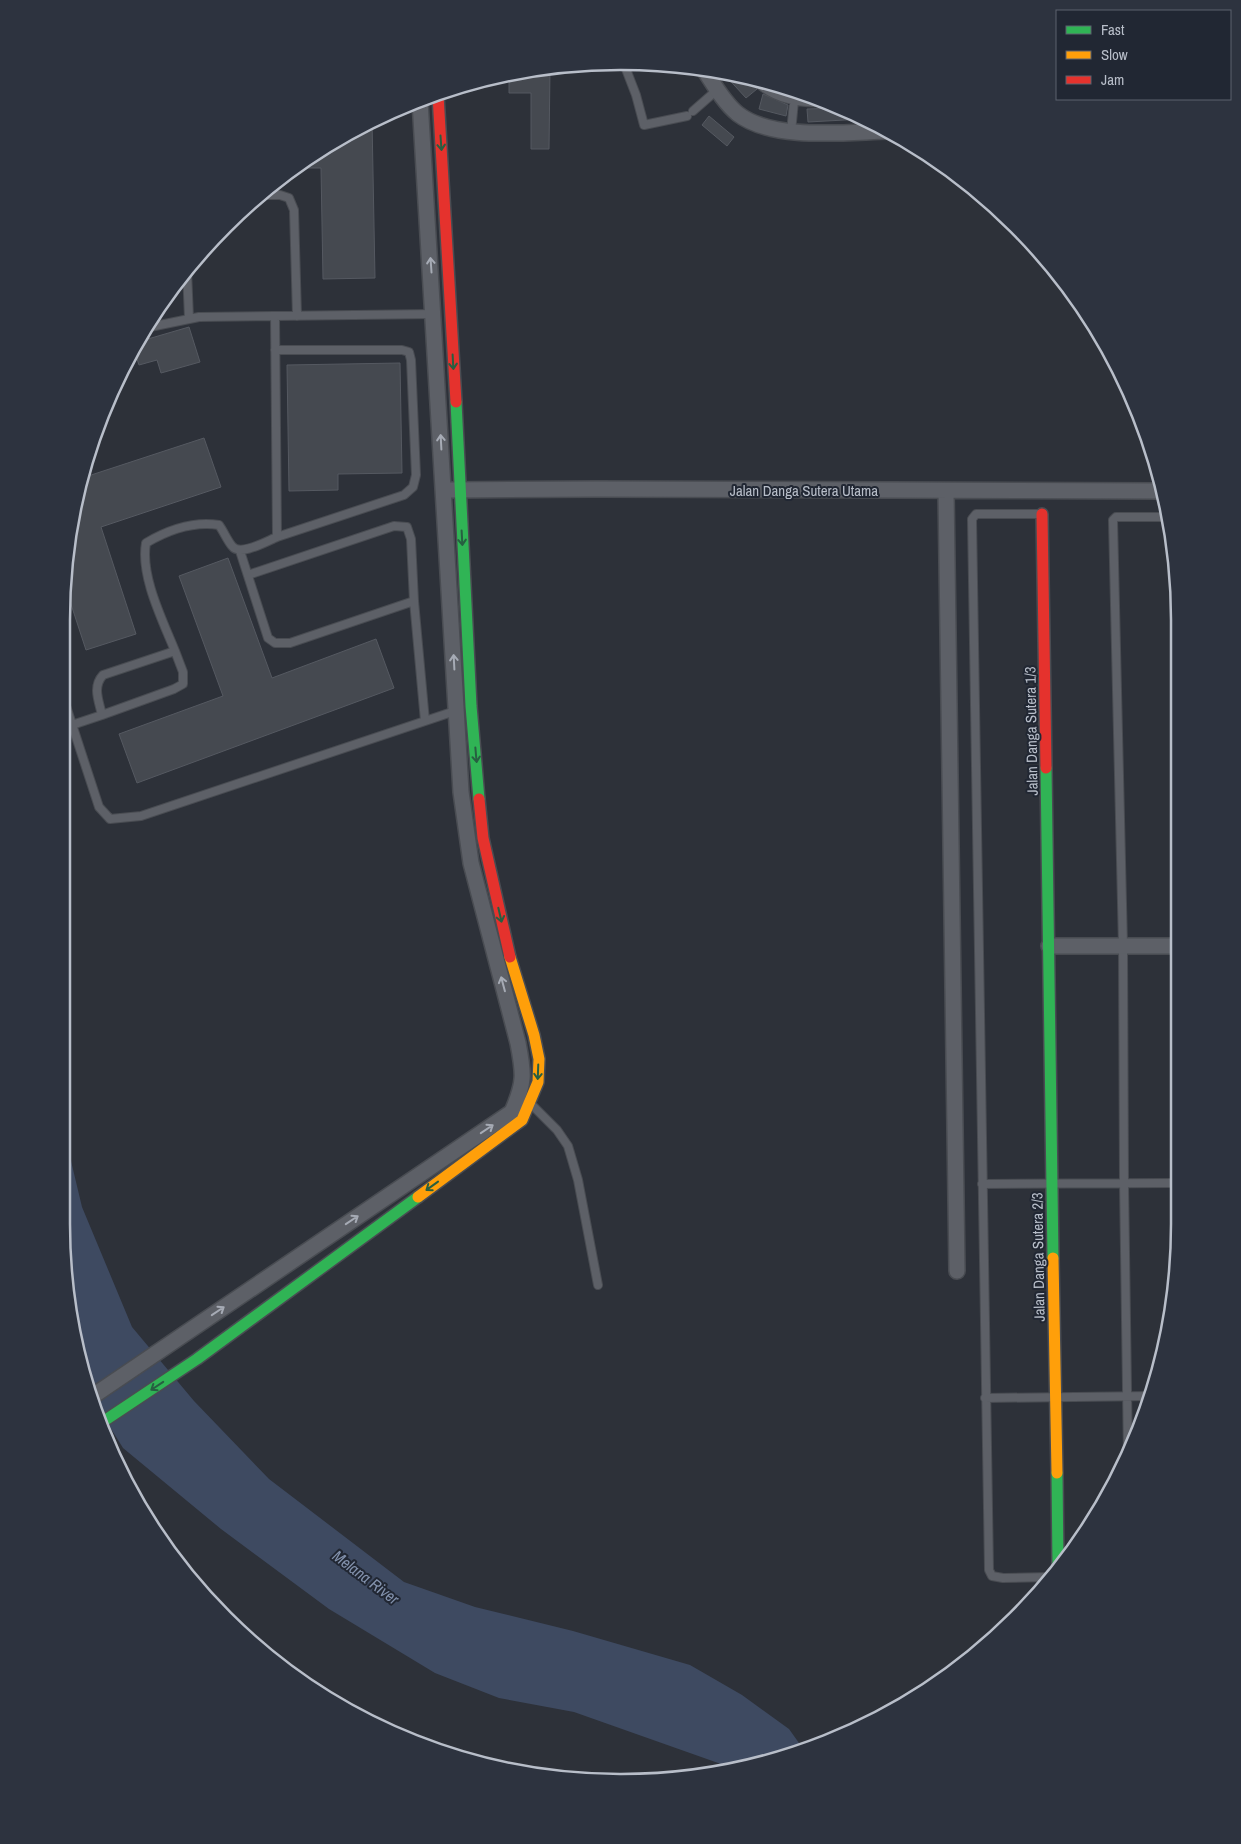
<svg xmlns="http://www.w3.org/2000/svg" width="1241" height="1844" font-family="'Archivo Narrow',sans-serif">
	<style>
		.water { fill: #3e4a61 }
		.building { fill: #454950; stroke: #555961 }
		.lines { fill: none; stroke-linecap: round; stroke-linejoin: round }
		.lane-casing { stroke: #494c52; stroke-width: 10 }
		.street-casing { stroke: #494c52; stroke-width: 18 }
		.fast-casing { stroke: #494c52; stroke-width: 14 }
		.slow-casing { stroke: #494c52; stroke-width: 14 }
		.jam-casing { stroke: #494c52; stroke-width: 14 }
		.lane { stroke: #5d6067; stroke-width: 8 }
		.street { stroke: #5d6067; stroke-width: 15 }
		.fast { stroke: #30b455; stroke-width: 11 }
		.slow { stroke: #ff9f0a; stroke-width: 11 }
		.jam { stroke: #e5322d; stroke-width: 11 }
		.oneway { stroke: #275f41 }
		.oneway2 { stroke: #a6abb5 }
		.labels { text-anchor: middle; dominant-baseline: central; stroke-width: 4; stroke-linejoin: round; paint-order: stroke }
		.street-label { font-size: 15px; fill: #b8bec9; stroke: #212733 }
		.water-label { font-size: 16px; font-style: italic; fill: #8392ad; stroke: #212733 }
		.rim { fill: none; stroke: #b8bec9; stroke-width: 2.5 }
	</style>
	<rect width="100%" height="100%" fill="#2d3139"/>
	<path class="water" d="M 66,1140 L 82,1207 L 132,1327 L 194,1401 L 269,1479 L 404,1582 L 475,1607 L 573,1631 L 690,1665 L 742,1695 L 789,1729 L 804,1750 L 727,1772 L 721,1764 L 574,1712 L 499,1698 L 435,1673 L 329,1609 L 221,1529 L 123,1448 L 88,1392 L 66,1297 Z"/>
	<path class="building" d="M 550,68 L 549,149 L 531,149 L 531,93 L 509,93 L 509,75 Z
		M 723,73 L 751,79 L 751,83 L 757,89 L 746,98 Z
		M 767,83 L 794,89 L 792,94 L 781,91 Z
		M 763,94 L 788,105 L 786,116 L 759,109 Z
		M 837,108 L 863,119 L 808,122 L 807,109 Z
		M 709,116 L 734,137 L 727,146 L 702,125 Z
		M 372,120 L 375,278 L 323,279 L 321,168 L 294,168 Z
		M 189,327 L 200,362 L 161,373 L 157,360 L 139,365 L 134,350 L 141,341 Z
		M 400,363 L 402,473 L 338,474 L 338,490 L 289,491 L 287,365 Z
		M 204,438 L 221,487 L 101,527 L 136,634 L 86,650 L 66,589 L 66,547 L 82,478 Z
		M 228,558 L 272,678 L 376,639 L 394,688 L 137,783 L 119,734 L 223,696 L 179,576 Z"/>
	<g class="lines">
		<defs>
			<path id="lane" d="M 624,64 L 636,95 L 644,125 L 687,116
				M 756,81 C 773,99 801,104 825,102
				M 693,111 L 717,90
				M 791,132 L 794,101
				M 260,195 L 280,195 L 289,198 L 294,210 L 297,316
				M 187,271 L 189,318
				M 150,327 L 199,317 L 434,314
				M 275,350 L 402,350 L 409,352 L 411,360 L 416,475 L 413,487 L 404,495 L 277,537
				M 1040,514 L 976,514 L 972,519 L 989,1570 L 992,1576 L 1003,1578 L 1051,1577
				M 240,551 L 268,638 L 275,643 L 290,643 L 414,601 L 425,721
				M 248,575 L 394,526 L 407,527 L 411,539 L 414,601
				M 66,706 L 99,807 L 110,819 L 141,816 L 458,710
				M 102,715 L 174,689 L 183,684 L 183,672 L 175,651
				M 72,725 L 102,715 C 99,701 92,687 103,675 L 175,651 C 163,621 140,576 146,543 C 168,530 193,521 219,525 C 224,532 227,540 232,546 C 240,557 267,541 277,537 L 275,316
				M 531,1104 L 557,1130 L 568,1146 L 578,1180 L 598,1285
				M 982,1184 L 1176,1183
				M 985,1398 L 1152,1396
				M 1128,1457 L 1124,1183 L 1123,946 L 1113,520 L 1116,517 L 1167,517"/>
			<path id="street" d="M 703,68 C 713,83 724,103 738,114 C 773,141 846,132 889,131
				M 450,490 L 596,489 L 1163,491
				M 946,491 L 957,1271
				M 1049,946 L 1177,946
				M 90,1398 L 512,1112 C 525,1082 524,1074 518,1043 L 471,863 L 461,792 L 420,101"/>
			<path id="fast" d="M 456,402 L 471,706 L 479,799
				M 1046,768 L 1053,1258
				M 101,1423 L 197,1359 L 418,1197
				M 1057,1473 L 1058,1566"/>
			<path id="slow" d="M 418,1197 L 522,1120 L 538,1082 L 539,1059 L 534,1035 L 510,957
				M 1053,1258 L 1057,1473"/>
			<path id="jam" d="M 438,95 L 456,402
				M 1042,514 L 1046,768
				M 479,799 L 483,838 L 510,957"/>
		</defs>
		<use href="#lane" class="lane-casing"/>
		<use href="#street" class="street-casing"/>
		<use href="#fast" class="fast-casing"/>
		<use href="#slow" class="slow-casing"/>
		<use href="#jam" class="jam-casing"/>
		<use href="#lane" class="lane"/>
		<use href="#street" class="street"/>
		<use href="#fast" class="fast"/>
		<use href="#slow" class="slow"/>
		<use href="#jam" class="jam"/>
	</g>
	<defs><path id="oneway-shaft" d="M-6 0H5M1.5-3L5.5 0L1.5 3" fill="none" stroke-width="1.6" stroke-linecap="round" stroke-linejoin="round" transform="scale(1.25)"/></defs>
	<g class="oneway">
		<use href="#oneway-shaft" transform="translate(441 143) rotate(86)"/>
		<use href="#oneway-shaft" transform="translate(453 362) rotate(87)"/>
		<use href="#oneway-shaft" transform="translate(462 538) rotate(87)"/>
		<use href="#oneway-shaft" transform="translate(476 755) rotate(85)"/>
		<use href="#oneway-shaft" transform="translate(500 915) rotate(77)"/>
		<use href="#oneway-shaft" transform="translate(538 1072) rotate(92)"/>
		<use href="#oneway-shaft" transform="translate(432 1186) rotate(144)"/>
		<use href="#oneway-shaft" transform="translate(157 1386) rotate(146)"/>
	</g>
	<g class="oneway2">
		<use href="#oneway-shaft" transform="translate(431 265) rotate(-94)"/>
		<use href="#oneway-shaft" transform="translate(441 442) rotate(-93)"/>
		<use href="#oneway-shaft" transform="translate(454 662) rotate(-93)"/>
		<use href="#oneway-shaft" transform="translate(503 984) rotate(-105)"/>
		<use href="#oneway-shaft" transform="translate(487 1129) rotate(-34)"/>
		<use href="#oneway-shaft" transform="translate(352 1220) rotate(-34)"/>
		<use href="#oneway-shaft" transform="translate(218 1311) rotate(-34)"/>
	</g>
	<g class="labels">
		<g class="street-label">
			<text x="804" y="490">Jalan Danga Sutera Utama</text>
			<text transform="translate(1031 731) rotate(-91)">Jalan Danga Sutera 1/3</text>
			<text transform="translate(1038 1257) rotate(-91)">Jalan Danga Sutera 2/3</text>
		</g>
		<g class="water-label">
			<text transform="translate(366 1577) rotate(37)">Melana River</text>
		</g>
	</g>
	<path d="M0 0H1241V1844H0ZM620 70H621A550 550 0 0 1 1171 620V1224A550 550 0 0 1 621 1774H620A550 550 0 0 1 70 1224V620A550 550 0 0 1 620 70Z" fill="#2d333f" fill-rule="evenodd"/>
	<path class="rim" d="M620 70H621A550 550 0 0 1 1171 620V1224A550 550 0 0 1 621 1774H620A550 550 0 0 1 70 1224V620A550 550 0 0 1 620 70Z"/>
	<rect x="1056" y="10" width="175" height="90" fill="#212733" stroke="#5d636f"/>
	<rect x="1066" y="26" width="25" height="8" fill="#30b455" stroke="#5d636f"/>
	<text x="1101" y="35" font-size="15" fill="#b8bec9">Fast</text>
	<rect x="1066" y="51" width="25" height="8" fill="#ff9f0a" stroke="#5d636f"/>
	<text x="1101" y="60" font-size="15" fill="#b8bec9">Slow</text>
	<rect x="1066" y="76" width="25" height="8" fill="#e5322d" stroke="#5d636f"/>
	<text x="1101" y="85" font-size="15" fill="#b8bec9">Jam</text>
</svg>
